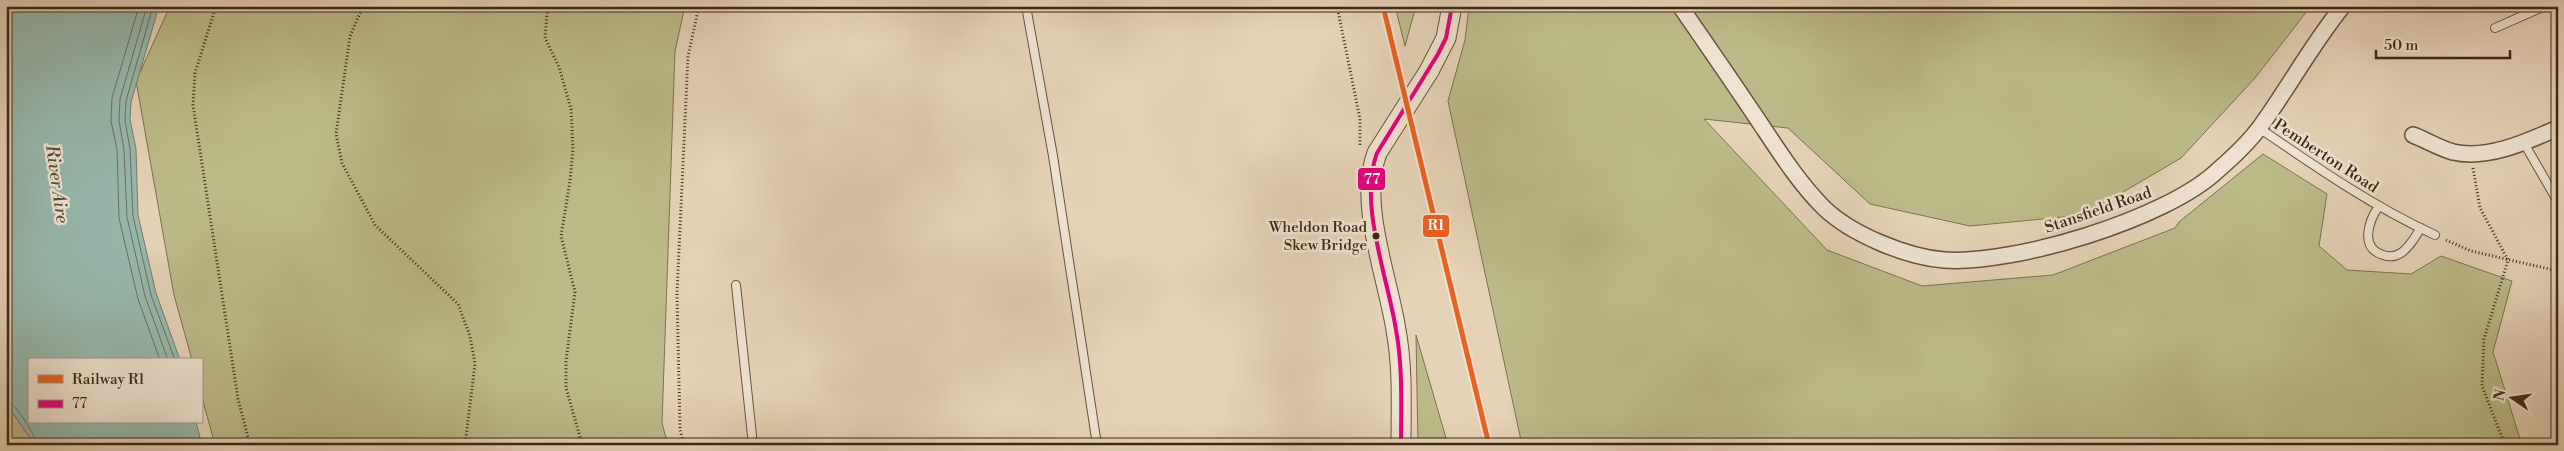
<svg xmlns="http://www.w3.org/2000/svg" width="2564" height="451" font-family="'Libre Bodoni',serif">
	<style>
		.green { fill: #bdba89; stroke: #7e714e }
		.water { fill: #96b8ac; stroke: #737e6f }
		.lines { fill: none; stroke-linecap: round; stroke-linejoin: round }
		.shore { stroke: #6a7060; stroke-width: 1 }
		.service-casing { stroke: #68523c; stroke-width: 10 }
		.minor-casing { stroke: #68523c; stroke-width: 18 }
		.tertiary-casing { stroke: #68523c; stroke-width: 21 }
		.path { stroke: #3e2814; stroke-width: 3; stroke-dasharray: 1 2.5; stroke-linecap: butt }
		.service { stroke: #efe2d0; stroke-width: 8 }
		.minor { stroke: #efe2d0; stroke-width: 15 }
		.tertiary { stroke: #efe2d0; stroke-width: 19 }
		.rail-casing { stroke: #3e2814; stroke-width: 5.5 }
		.rail { stroke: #efe2d0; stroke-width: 4; stroke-dasharray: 11; stroke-linecap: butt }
		.tertiary-bridge-casing { stroke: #68523c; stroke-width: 21; stroke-linecap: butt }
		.tertiary-bridge { stroke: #efe2d0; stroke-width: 19 }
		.bus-1-casing { stroke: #efe2d0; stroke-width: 8 }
		.bus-1 { stroke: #e5007d; stroke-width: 4 }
		.rail-1-casing { stroke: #efe2d0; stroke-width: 9 }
		.rail-1 { stroke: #e96221; stroke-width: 5 }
		.bus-dot { fill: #3e2814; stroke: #efe2d0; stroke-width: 2 }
		.labels { text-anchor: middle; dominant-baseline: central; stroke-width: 5; stroke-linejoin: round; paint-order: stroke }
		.bus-label { font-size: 15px; fill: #3e2814; stroke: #efe2d0; text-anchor: end }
		.street-label { font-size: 16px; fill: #3e2814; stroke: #efe2d0 }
		.water-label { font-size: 18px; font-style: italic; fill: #544c3a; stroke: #efe2d0 }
		.line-badge { stroke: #efe2d0; stroke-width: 2 }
		.badge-label { font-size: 14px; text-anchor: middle; font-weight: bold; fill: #fff }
	</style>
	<rect width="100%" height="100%" fill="#e6d2b6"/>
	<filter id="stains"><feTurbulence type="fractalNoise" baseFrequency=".004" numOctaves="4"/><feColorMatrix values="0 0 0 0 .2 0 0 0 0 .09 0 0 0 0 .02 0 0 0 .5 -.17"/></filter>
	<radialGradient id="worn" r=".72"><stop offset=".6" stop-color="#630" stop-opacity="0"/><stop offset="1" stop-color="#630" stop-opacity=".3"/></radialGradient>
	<path class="green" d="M 170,6 L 685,6 L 675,51 L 662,423 L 668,445 L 215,445 L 201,394 L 201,360 L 192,360 L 174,295 L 136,81 Z
		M 1395,6 L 1416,6 L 1405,46 Z
		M 1469,6 L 2311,6 L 2255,78 L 2181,158 L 2084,215 L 1970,226 L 1870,204 L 1788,128 L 1704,119 L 1827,250 L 1922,286 L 2053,275 L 2175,228 L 2179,222 L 2263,154 L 2327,194 L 2319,246 L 2347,270 L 2411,274 L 2441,256 L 2512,281 L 2493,352 L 2522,445 L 1522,445 L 1448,101 L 1465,40 Z
		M 1416,335 L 1448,445 L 1418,445 Z
		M 6,399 L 10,409 L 31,439 L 32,445 L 6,445 Z"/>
	<path class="water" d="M 6,6 L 159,6 L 131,102 L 130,120 L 136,149 L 138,215 L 156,293 L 180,360 L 29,360 L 29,422 L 196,422 L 202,445 L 32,445 L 31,439 L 10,409 L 6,399 Z"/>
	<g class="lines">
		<path class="shore" d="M 139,6 L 112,98 L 111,121 L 117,150 L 119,218 L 138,299 L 160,360
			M 147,6 L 120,99 L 119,120 L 124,150 L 127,217 L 145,296 L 168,360
			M 153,6 L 126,101 L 125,120 L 130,149 L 133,216 L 151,295 L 175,360
			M 6,400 C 14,401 36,436 37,445"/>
		<defs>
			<path id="service" d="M 1026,6 L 1053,156 L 1097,445
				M 2495,28 L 2545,6
				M 2259,128 C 2316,167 2372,206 2435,235
				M 2524,143 L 2558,202
				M 2379,206 C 2369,220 2359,248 2383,255 C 2389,257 2395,257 2401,253 C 2410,247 2415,237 2421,228
				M 736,285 L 753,445"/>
			<path id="minor" d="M 1680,6 C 1707,45 1734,84 1760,123 C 1780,153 1799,183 1824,208 C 1851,234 1906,257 1944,260 C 2014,265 2166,219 2217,171 C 2232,158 2249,142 2260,127 C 2289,87 2312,44 2343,6
				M 2413,135 C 2426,140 2439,148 2453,152 C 2487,160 2526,142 2558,128"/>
			<path id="tertiary" d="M 1429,71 L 1446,38 L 1452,6
				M 1377,153 C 1358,203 1388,278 1396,330 C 1403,368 1401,406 1401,445"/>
		</defs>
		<use href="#service" class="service-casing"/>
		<use href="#minor" class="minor-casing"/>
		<use href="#tertiary" class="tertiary-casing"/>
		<path class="path" d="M 216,6 L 195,73 L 193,105 L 238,399 L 250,445
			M 363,6 L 350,36 L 336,134 L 342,163 L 375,225 L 458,304 L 470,336 L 475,364 L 465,445
			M 550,6 L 547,14 L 545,38 L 559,67 L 571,109 L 573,149 L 570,181 L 561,236 L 575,292 L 566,361 L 566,388 L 580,437 L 586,445
			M 1337,6 L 1360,119 L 1360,146
			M 2473,168 L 2480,208 L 2508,260 L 2484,339 L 2482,386 L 2505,445
			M 2446,240 L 2471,251 L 2558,271
			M 684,445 L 680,430 L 677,293 L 688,56 L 699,6"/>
		<use href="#service" class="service"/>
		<use href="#minor" class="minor"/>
		<use href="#tertiary" class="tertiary"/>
		<defs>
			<path id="rail" d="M 1383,6 L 1489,445"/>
		</defs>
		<use href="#rail" class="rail-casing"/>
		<use href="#rail" class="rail"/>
		<defs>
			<path id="tertiary-bridge" d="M 1377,153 L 1429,71"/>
		</defs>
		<use href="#tertiary-bridge" class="tertiary-bridge-casing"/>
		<use href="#tertiary-bridge" class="tertiary-bridge"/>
		<defs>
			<path id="bus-1" d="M 1401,445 C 1401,406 1403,368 1396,330 C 1388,278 1358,203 1377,153 L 1438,54 L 1446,38 L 1452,6"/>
		</defs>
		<use href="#bus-1" class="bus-1-casing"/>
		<use href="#bus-1" class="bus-1"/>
		<defs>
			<path id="rail-1" d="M 1383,6 L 1489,445"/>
		</defs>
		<use href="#rail-1" class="rail-1-casing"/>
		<use href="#rail-1" class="rail-1"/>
	</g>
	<circle class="bus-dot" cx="1376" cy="236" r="4.5"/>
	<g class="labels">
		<g class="bus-label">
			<text x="1367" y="227">Wheldon Road<tspan x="1367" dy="18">Skew Bridge</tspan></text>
		</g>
		<g class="street-label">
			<text transform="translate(2326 156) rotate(33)">Pemberton Road</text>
			<text transform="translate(2098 210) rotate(-19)">Stansfield Road</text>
		</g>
		<g class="water-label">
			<text transform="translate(57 184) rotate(82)">River Aire</text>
		</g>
	</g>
	<g class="line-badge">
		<rect x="1357" y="167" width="29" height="24" rx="5" fill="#e5007d"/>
		<rect x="1422" y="214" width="28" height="24" rx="5" fill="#e96221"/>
	</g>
	<g class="badge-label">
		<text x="1372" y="184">77</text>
		<text x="1436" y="230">R1</text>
	</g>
	<rect width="2564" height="451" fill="none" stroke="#e6d2b6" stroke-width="25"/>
	<rect x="8" y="8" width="2549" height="436" fill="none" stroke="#3e2814" stroke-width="2.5"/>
	<rect x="12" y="12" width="2539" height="426" fill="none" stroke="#3e2814"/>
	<rect x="28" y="358" width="175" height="65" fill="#efe2d0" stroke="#a89885"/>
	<rect x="38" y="375" width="25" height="8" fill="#e96221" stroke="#a89885"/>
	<text x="72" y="384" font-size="15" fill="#3e2814">Railway R1</text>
	<rect x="38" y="400" width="25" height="8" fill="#e5007d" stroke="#a89885"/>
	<text x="72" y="408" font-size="15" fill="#3e2814">77</text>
	<g transform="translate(2512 398) rotate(283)" stroke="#efe2d0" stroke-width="4" paint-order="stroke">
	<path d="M0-4L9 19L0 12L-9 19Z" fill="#3e2814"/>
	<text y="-8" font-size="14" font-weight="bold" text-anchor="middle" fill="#3e2814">N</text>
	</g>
	<path d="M2376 50v8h134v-8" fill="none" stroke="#3e2814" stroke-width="2.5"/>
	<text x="2384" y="50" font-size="15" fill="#3e2814" stroke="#efe2d0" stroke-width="4" paint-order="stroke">50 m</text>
	<rect width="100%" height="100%" filter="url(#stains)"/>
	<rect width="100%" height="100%" fill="url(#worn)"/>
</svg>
